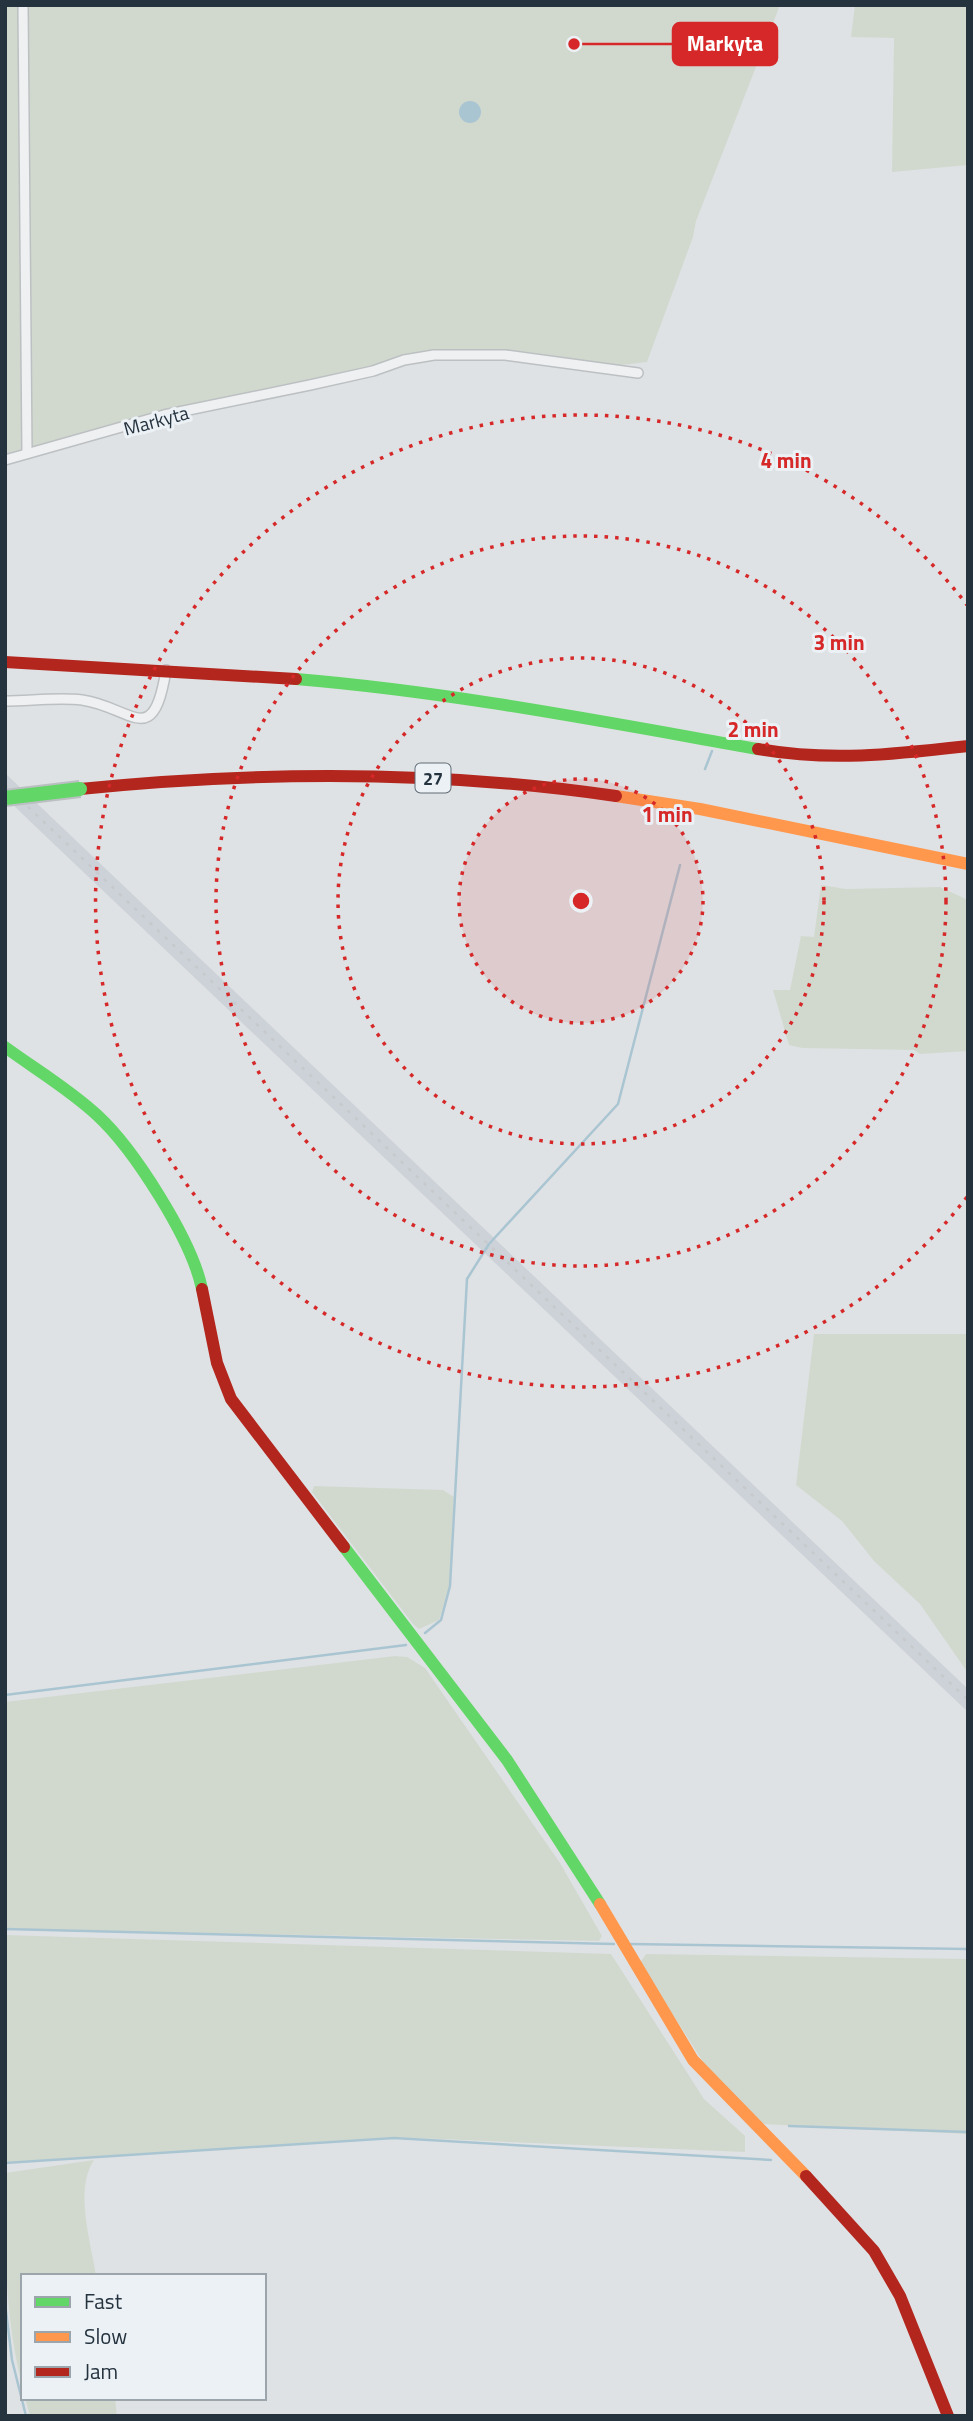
<svg xmlns="http://www.w3.org/2000/svg" width="973" height="2421" font-family="'Titillium Web',sans-serif">
	<style>
		.built { fill: #ccd2d8 }
		.green { fill: #d1d9cf }
		.water { fill: #aac5d2 }
		.lines { fill: none; stroke-linecap: round; stroke-linejoin: round }
		.stream { stroke: #aac5d2; stroke-width: 2.5 }
		.street-casing { stroke: #bdc0c2; stroke-width: 12 }
		.street { stroke: #eef0f2; stroke-width: 9 }
		.fast { stroke: #63d668; stroke-width: 12 }
		.slow { stroke: #ff974d; stroke-width: 12 }
		.jam { stroke: #b3261e; stroke-width: 12 }
		.rail { stroke: #c7cacd; stroke-width: 2.5; stroke-dasharray: 3.5 7; stroke-linecap: butt }
		.fast-bridge-casing { stroke: #bbbfc2; stroke-width: 18; stroke-linecap: butt }
		.fast-bridge { stroke: #63d668; stroke-width: 14 }
		.ring { fill: none; stroke: #d62828; stroke-width: 3.5; stroke-dasharray: 3.5 7 }
		.labels { text-anchor: middle; dominant-baseline: central; stroke-width: 6; stroke-linejoin: round; paint-order: stroke }
		.shield { fill: #ebf1f5; stroke: #606c76; stroke-width: 2 }
		.shield-label { font-size: 18px; font-weight: bold; fill: #25333f }
		.street-label { font-size: 19px; fill: #25333f; stroke: #ebf1f5 }
		.centre { fill: #d62828; stroke: #ebf1f5; stroke-width: 3.5 }
		.ring-label { font-size: 21px; text-anchor: middle; font-weight: bold; fill: #d62828; stroke: #ebf1f5; stroke-width: 6; stroke-linejoin: round; paint-order: stroke }
		.leader { fill: none; stroke: #d62828; stroke-width: 2.5 }
		.callout-dot { fill: #d62828; stroke: #ebf1f5; stroke-width: 2.5 }
		.callout { fill: #d62828; stroke: #d62828; stroke-width: 2.5 }
		.callout-label { font-size: 21px; text-anchor: middle; font-weight: bold; fill: #fff }
	</style>
	<rect width="100%" height="100%" fill="#dfe2e4"/>
	<path class="built" d="M 5,773 L 968,1689 L 968,1712 L 37,828 L 5,797 Z"/>
	<path class="green" d="M 5,5 L 780,5 L 696,221 L 693,237 L 647,362 L 595,368 L 453,354 L 164,415 L 5,460 Z
		M 855,5 L 968,5 L 968,165 L 892,172 L 894,38 L 851,37 Z
		M 821,885 L 846,889 L 940,887 L 968,900 L 968,1051 L 920,1054 L 914,1050 L 802,1048 L 789,1045 L 773,990 L 790,990 L 801,936 L 814,937 Z
		M 814,1334 L 968,1334 L 968,1673 L 920,1604 L 874,1561 L 842,1521 L 796,1485 Z
		M 314,1486 L 443,1490 L 454,1497 L 449,1591 L 439,1620 L 419,1629 L 413,1624 L 312,1492 Z
		M 395,1656 L 407,1657 L 425,1668 L 560,1863 L 602,1936 L 599,1941 L 5,1929 L 5,1702 Z
		M 5,1935 L 611,1954 L 704,2099 L 745,2136 L 745,2152 L 393,2137 L 5,2163 Z
		M 646,1954 L 968,1959 L 968,2134 L 760,2124 L 707,2068 L 640,1963 Z
		M 94,2160 C 74,2190 91,2242 96,2276 L 23,2276 L 23,2388 C 4,2318 5,2246 5,2173 Z
		M 25,2398 L 115,2398 L 117,2416 L 30,2416 Z"/>
	<path class="water" d="M459 112a11 11 0 1 1 22 0a11 11 0 1 1-22 0Z"/>
	<g class="lines">
		<path class="stream" d="M 705,769 L 712,751
			M 425,1633 L 441,1620 L 450,1586 L 467,1279 L 489,1244 L 618,1104 L 680,865
			M 5,1695 L 406,1645
			M 5,1929 L 614,1944
			M 630,1944 L 968,1949
			M 789,2126 L 968,2132
			M 5,2163 L 394,2138 L 771,2160
			M 5,2303 L 12,2360 L 26,2416"/>
		<defs>
			<path id="street" d="M 23,5 L 27,453
				M 5,460 L 164,415 L 310,385 L 373,371 L 404,360 L 434,355 L 505,355 L 638,373
				M 5,701 C 30,701 58,697 82,700 C 132,707 153,751 166,670"/>
		</defs>
		<use href="#street" class="street-casing"/>
		<use href="#street" class="street"/>
		<path class="fast" d="M 296,679 C 452,692 605,722 758,749
			M 5,1047 C 35,1069 69,1089 97,1115 C 134,1149 192,1240 202,1289
			M 344,1547 L 507,1760 L 600,1904"/>
		<path class="slow" d="M 616,796 L 700,809 L 968,864
			M 600,1904 L 693,2060 L 806,2176"/>
		<path class="jam" d="M 5,662 L 296,679
			M 758,749 C 830,762 897,754 968,746
			M 80,789 C 259,771 438,770 616,796
			M 202,1289 L 217,1363 L 231,1399 L 344,1547
			M 806,2176 L 874,2251 L 900,2296 L 948,2416"/>
		<path class="rail" d="M 5,785 L 968,1700"/>
		<defs>
			<path id="fast-bridge" d="M 5,798 L 80,789"/>
		</defs>
		<use href="#fast-bridge" class="fast-bridge-casing"/>
		<use href="#fast-bridge" class="fast-bridge"/>
	</g>
	<circle cx="581" cy="901" r="122" fill="#d62828" fill-opacity=".12"/>
	<g class="ring">
		<circle cx="581" cy="901" r="122"/>
		<circle cx="581" cy="901" r="243"/>
		<circle cx="581" cy="901" r="365"/>
		<path d="M967 1197A486 486 0 1 1 967 605"/>
	</g>
	<g class="labels">
		<rect class="shield" x="415.5" y="763.5" width="35" height="29" rx="5"/>
		<g class="shield-label">
			<text x="433" y="778">27</text>
		</g>
		<g class="street-label">
			<text transform="translate(156 420) rotate(-15)">Markyta</text>
		</g>
	</g>
	<circle cx="581" cy="901" r="10" class="centre"/>
	<g class="ring-label">
		<text x="786" y="468">4 min</text>
		<text x="839" y="650">3 min</text>
		<text x="753" y="737">2 min</text>
		<text x="667" y="822">1 min</text>
	</g>
	<path class="leader" d="M574 44L673 44"/>
	<circle class="callout-dot" cx="574" cy="44" r="7"/>
	<rect class="callout" x="673" y="23" width="104" height="42" rx="7"/>
	<g class="callout-label">
		<text x="725" y="51">Markyta</text>
	</g>
	<rect width="973" height="2421" fill="none" stroke="#25333f" stroke-width="14"/>
	<rect x="21" y="2274" width="245" height="126" fill="#ebf1f5" stroke="#9ca5ac" stroke-width="2"/>
	<rect x="35" y="2297" width="35" height="10" fill="#63d668" stroke="#9ca5ac" stroke-width="2"/>
	<text x="84" y="2309" font-size="21" fill="#25333f">Fast</text>
	<rect x="35" y="2332" width="35" height="10" fill="#ff974d" stroke="#9ca5ac" stroke-width="2"/>
	<text x="84" y="2344" font-size="21" fill="#25333f">Slow</text>
	<rect x="35" y="2367" width="35" height="10" fill="#b3261e" stroke="#9ca5ac" stroke-width="2"/>
	<text x="84" y="2379" font-size="21" fill="#25333f">Jam</text>
</svg>
